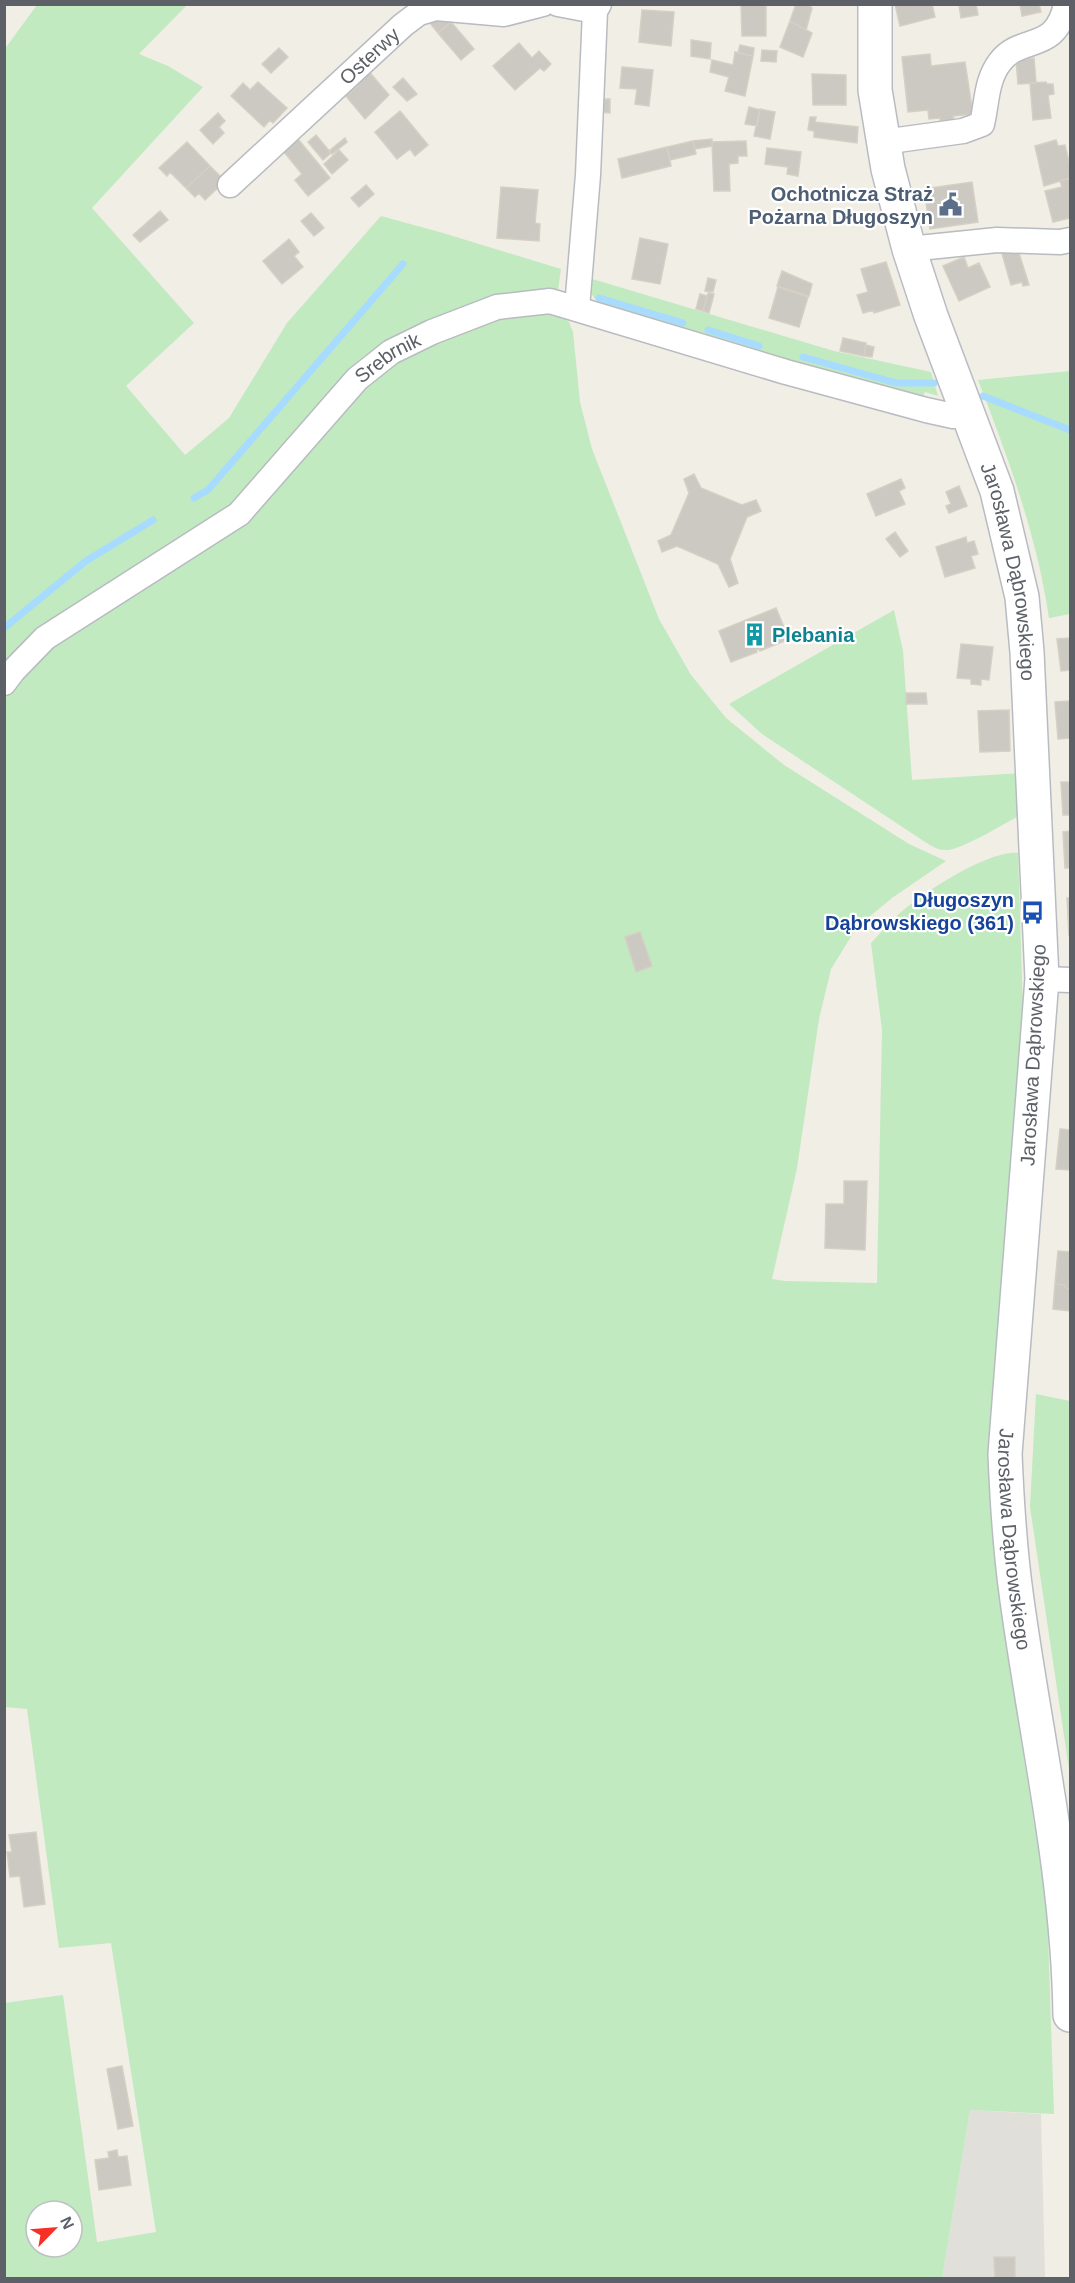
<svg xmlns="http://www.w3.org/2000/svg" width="1075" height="2283" font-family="Helvetica,sans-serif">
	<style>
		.industrial { fill: #e1dfd9 }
		.green { fill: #c1eac0; fill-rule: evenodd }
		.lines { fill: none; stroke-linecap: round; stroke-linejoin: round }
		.stream { stroke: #a7dbff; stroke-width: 7 }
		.building { fill: #ccc8c2; stroke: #d6cfc3; stroke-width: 1.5 }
		.street-casing { stroke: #b8bbc0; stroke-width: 27 }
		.secondary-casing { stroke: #b8bcc2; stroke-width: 36 }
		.street { stroke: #fff; stroke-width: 24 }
		.secondary { stroke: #fff; stroke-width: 33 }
		.labels { text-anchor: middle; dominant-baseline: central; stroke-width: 4.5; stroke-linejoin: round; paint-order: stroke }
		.street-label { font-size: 20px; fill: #5d6167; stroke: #fff }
		.service-label { font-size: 20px; font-weight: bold; fill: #4e5e75; stroke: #fff; text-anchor: end }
		.culture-label { font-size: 20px; font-weight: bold; fill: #0d838f; stroke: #fff; text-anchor: start }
		.transit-label { font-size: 20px; font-weight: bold; fill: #164399; stroke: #fff; text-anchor: end }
	</style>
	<rect width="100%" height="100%" fill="#f0eee5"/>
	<path class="industrial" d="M 970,2110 L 1041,2114 L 1045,2278 L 942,2278 Z"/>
	<path class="green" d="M 37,5 L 187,5 L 139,54 L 168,66 L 203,87 L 92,208 L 194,323 L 126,386 L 185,455 L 229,418 L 287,323 L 381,216 L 443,233 L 561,269 L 555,311 L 569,322 L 573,332 L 580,402 L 592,449 L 659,619 L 691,675 L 726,718 L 784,765 L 909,844 L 946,861 L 892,898 L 857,927 L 831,969 L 819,1019 L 797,1168 L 772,1279 L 785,1281 L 877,1283 L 882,1030 L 871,943 C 880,934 888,924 897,916 C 919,895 988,850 1018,853 L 1023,1010 L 1017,1132 L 992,1487 L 998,1590 L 1047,1906 L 1054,2114 L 970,2110 L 942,2278 L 5,2278 L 4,2003 L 63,1995 L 97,2242 L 156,2232 L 111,1943 L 59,1948 L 27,1709 L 5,1707 L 4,50 ZM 36,2211 L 72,2211 L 72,2247 L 36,2247 Z
		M 589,278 L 834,351 L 931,372 L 938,396 L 925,392 L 921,400 L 599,304 L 590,292 Z
		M 1070,371 L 1070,614 L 1049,618 C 1037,536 1008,457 978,380 Z
		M 894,610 L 903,651 L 912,780 L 1021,773 L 1024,813 C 1007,822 965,848 948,850 C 938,851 930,845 922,840 L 762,734 L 729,704 Z
		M 1036,1394 L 1070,1401 L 1070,1776 L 1030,1507 Z"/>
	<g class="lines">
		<path class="stream" d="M 599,298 L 683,323
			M 708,330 L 759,346
			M 803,357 L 896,383 L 934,383
			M 983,396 L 1070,430
			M 194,498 L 208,490 L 403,264
			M 4,628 L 86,561 L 153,520"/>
	</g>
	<path class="building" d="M 741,4 L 766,4 L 766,36 L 742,36 Z
		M 796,4 L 807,4 L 812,8 L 806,30 L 790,21 Z
		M 895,4 L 932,4 L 935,17 L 900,26 Z
		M 976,4 L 978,15 L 961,18 L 959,5 Z
		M 1020,4 L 1039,4 L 1041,12 L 1022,16 Z
		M 642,10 L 674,12 L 671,46 L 639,42 Z
		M 443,12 L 451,22 L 438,33 L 430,23 Z
		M 790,21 L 812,33 L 803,57 L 780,47 Z
		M 451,22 L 474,49 L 461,60 L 438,33 Z
		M 691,40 L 711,43 L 710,59 L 691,56 Z
		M 519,43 L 532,58 L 539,51 L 551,64 L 544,71 L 540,68 L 515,90 L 493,66 Z
		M 740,45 L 754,48 L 753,56 L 738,53 Z
		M 279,48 L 288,57 L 271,73 L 262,64 Z
		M 762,50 L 777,51 L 776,62 L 761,61 Z
		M 735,52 L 753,56 L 745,96 L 725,91 L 729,77 L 710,72 L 712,60 L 733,65 Z
		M 930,54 L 931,66 L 965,62 L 973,114 L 953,116 L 954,120 L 940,121 L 940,118 L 929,119 L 928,110 L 908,112 L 902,57 Z
		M 1034,58 L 1036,83 L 1018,84 L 1016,60 Z
		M 365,67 L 389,95 L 365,119 L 346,96 L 358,86 L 352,79 Z
		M 622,67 L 653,70 L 649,106 L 635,104 L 637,89 L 620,88 Z
		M 812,74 L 846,75 L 846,105 L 813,105 Z
		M 403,78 L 417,94 L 407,101 L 393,87 Z
		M 258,82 L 287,108 L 273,123 L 270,120 L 264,127 L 231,96 L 243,83 L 250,90 Z
		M 1046,82 L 1047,84 L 1053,84 L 1054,94 L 1048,95 L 1051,118 L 1033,120 L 1030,83 Z
		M 599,99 L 610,99 L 610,113 L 599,112 Z
		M 749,107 L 760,110 L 757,126 L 745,124 Z
		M 760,109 L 775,112 L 770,139 L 754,136 Z
		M 400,111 L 428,145 L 415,156 L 410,149 L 397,159 L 375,132 Z
		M 218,113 L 225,121 L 219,127 L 224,133 L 213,144 L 200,130 Z
		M 810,117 L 816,117 L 815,122 L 858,127 L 857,143 L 814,137 L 814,131 L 808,130 Z
		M 316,135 L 331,153 L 323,160 L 308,142 Z
		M 345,138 L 347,142 L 332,154 L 329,151 Z
		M 298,139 L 330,178 L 308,196 L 295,180 L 302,174 L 284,152 Z
		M 712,139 L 712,146 L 695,149 L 693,141 Z
		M 1056,140 L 1058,146 L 1065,145 L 1070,166 L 1070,178 L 1044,186 L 1035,146 Z
		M 693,141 L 696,154 L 670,160 L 667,147 Z
		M 746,141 L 747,156 L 738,156 L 738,163 L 729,164 L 730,191 L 714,191 L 712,142 Z
		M 187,142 L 210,166 L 186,188 L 170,172 L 167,176 L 159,168 Z
		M 667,147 L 671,166 L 622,178 L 618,159 Z
		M 767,148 L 801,152 L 798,176 L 787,174 L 788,167 L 765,164 Z
		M 339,150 L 348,160 L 332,174 L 324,164 Z
		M 210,166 L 225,181 L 205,200 L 199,193 L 195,197 L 186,188 Z
		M 1070,178 L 1070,218 L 1053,222 L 1045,191 L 1062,187 L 1060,181 Z
		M 972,182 L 978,222 L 930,229 L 924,189 Z
		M 366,185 L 374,194 L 359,207 L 351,198 Z
		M 501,187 L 538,190 L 535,223 L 540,224 L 539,241 L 497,238 Z
		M 160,211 L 168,220 L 140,242 L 133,235 Z
		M 311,213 L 324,228 L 314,236 L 301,221 Z
		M 640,238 L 668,244 L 660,284 L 632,279 Z
		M 289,239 L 299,252 L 294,256 L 303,267 L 282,284 L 263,261 Z
		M 1001,250 L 1018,250 L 1029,285 L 1023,286 L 1022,282 L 1011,285 Z
		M 964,257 L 968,268 L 979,263 L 990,287 L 959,301 L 943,266 Z
		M 886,262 L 900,305 L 874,313 L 874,310 L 863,313 L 857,295 L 868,292 L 861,269 Z
		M 782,271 L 812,284 L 809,296 L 777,286 Z
		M 708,278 L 716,280 L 713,292 L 705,291 Z
		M 778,287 L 808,297 L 799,327 L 769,318 Z
		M 708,293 L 714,294 L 709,313 L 703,311 Z
		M 700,294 L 707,296 L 703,311 L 696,309 Z
		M 843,338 L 866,343 L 864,356 L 840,351 Z
		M 866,345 L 874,347 L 872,357 L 864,356 Z
		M 694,474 L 701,488 L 742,505 L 756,500 L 761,511 L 747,517 L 730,559 L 738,583 L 729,587 L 718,564 L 677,546 L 662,552 L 658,541 L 671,535 L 689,493 L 684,479 Z
		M 901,479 L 905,488 L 899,491 L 905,504 L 876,516 L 867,494 Z
		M 959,486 L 967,506 L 949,513 L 946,506 L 951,504 L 946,492 Z
		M 895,532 L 908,551 L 900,557 L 886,539 Z
		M 966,537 L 967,543 L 974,541 L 978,554 L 971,556 L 975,568 L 945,577 L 936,547 Z
		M 776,608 L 789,639 L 760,651 L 759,649 L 756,650 L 757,652 L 731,662 L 719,631 Z
		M 1070,638 L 1070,670 L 1061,671 L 1057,639 Z
		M 961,644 L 993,647 L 989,680 L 981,679 L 981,685 L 971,684 L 971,679 L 957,678 Z
		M 906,693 L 926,693 L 927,704 L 906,704 Z
		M 1070,701 L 1070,738 L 1058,739 L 1055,702 Z
		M 1009,710 L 1010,751 L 980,752 L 978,711 Z
		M 1061,782 L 1070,782 L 1070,815 L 1063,815 Z
		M 1070,831 L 1070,868 L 1065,868 L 1063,832 Z
		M 1067,898 L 1070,898 L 1070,935 L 1069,935 Z
		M 640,932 L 652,966 L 636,972 L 625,937 Z
		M 1060,1129 L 1070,1130 L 1070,1170 L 1056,1169 Z
		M 844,1181 L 867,1181 L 865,1250 L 825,1248 L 826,1204 L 844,1204 Z
		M 1058,1251 L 1070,1252 L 1070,1289 L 1066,1288 L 1064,1285 L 1055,1284 Z
		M 1055,1284 L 1064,1285 L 1066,1288 L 1070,1289 L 1070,1311 L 1053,1309 Z
		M 36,1832 L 45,1904 L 24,1907 L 20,1876 L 10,1877 L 7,1852 L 12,1852 L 9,1835 Z
		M 122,2066 L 133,2126 L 118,2129 L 107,2069 Z
		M 117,2150 L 118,2157 L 127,2156 L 131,2185 L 99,2190 L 95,2160 L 109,2158 L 108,2152 Z
		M 994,2257 L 1015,2257 L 1015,2278 L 995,2278 Z"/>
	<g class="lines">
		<defs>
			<g id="street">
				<path d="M 558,4 L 595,11"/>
				<path d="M 883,142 L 963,131 L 982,124 C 987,103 986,80 1000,62 C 1021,34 1056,54 1066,4"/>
				<path id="s1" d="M 230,185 L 403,25 L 419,13 L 436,8 L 504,14 L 543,4"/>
				<path d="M 909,249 L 997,240 L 1060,242 L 1070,240"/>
				<path d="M 577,308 L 588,175 L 595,11 L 599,4"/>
				<path id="s2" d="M 4,683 L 13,671 L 45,638 L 239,514 L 357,379 L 391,352 L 432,332 L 497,307 L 550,301 L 786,372 L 926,410 L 953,416 L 969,415"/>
				<path d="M 1042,979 L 1070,980"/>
			</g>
			<g id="secondary">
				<path id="s3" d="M 875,4 L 875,90 L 888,169 L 909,249 L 931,316 L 997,491 L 1022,597 L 1027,652 L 1042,979 L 1005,1454 C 1007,1503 1010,1551 1017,1600 C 1036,1738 1068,1875 1070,2015"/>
			</g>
		</defs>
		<use href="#street" class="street-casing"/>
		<use href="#secondary" class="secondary-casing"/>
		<use href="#street" class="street"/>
		<use href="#secondary" class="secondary"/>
	</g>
	<defs>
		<symbol id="civic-bare" viewBox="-9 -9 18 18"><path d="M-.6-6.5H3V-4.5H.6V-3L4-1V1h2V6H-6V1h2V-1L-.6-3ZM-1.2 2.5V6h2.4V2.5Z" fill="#5c6f8a" stroke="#fff" stroke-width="2.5" paint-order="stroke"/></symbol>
		<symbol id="building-bare" viewBox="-9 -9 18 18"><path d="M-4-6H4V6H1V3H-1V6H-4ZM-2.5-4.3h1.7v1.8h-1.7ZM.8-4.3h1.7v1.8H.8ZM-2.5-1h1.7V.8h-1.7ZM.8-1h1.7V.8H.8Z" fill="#0f9aa8" stroke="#fff" stroke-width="2.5" paint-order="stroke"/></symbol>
		<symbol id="bus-bare" viewBox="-9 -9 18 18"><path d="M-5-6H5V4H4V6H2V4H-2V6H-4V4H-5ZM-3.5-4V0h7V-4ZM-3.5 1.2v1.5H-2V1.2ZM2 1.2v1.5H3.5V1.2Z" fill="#1a4fb4" stroke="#fff" stroke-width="2.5" paint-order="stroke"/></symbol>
	</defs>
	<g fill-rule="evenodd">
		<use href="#civic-bare" x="934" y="188" width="33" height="33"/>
		<use href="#building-bare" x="738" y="618" width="33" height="33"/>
		<use href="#bus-bare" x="1016" y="896" width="33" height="33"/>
	</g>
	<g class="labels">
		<g class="street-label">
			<text stroke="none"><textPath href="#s1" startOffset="190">Osterwy</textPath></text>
			<text stroke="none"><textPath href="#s2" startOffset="508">Srebrnik</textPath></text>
			<text stroke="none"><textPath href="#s3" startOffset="588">Jarosława Dąbrowskiego</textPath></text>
			<text transform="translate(1033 1055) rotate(-87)">Jarosława Dąbrowskiego</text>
			<text stroke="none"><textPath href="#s3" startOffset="1560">Jarosława Dąbrowskiego</textPath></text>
		</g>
		<g class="service-label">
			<text x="933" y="194">Ochotnicza Straż<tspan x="933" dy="23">Pożarna Długoszyn</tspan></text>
		</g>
		<g class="culture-label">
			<text x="772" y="635">Plebania</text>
		</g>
		<g class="transit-label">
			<text x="1014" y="900">Długoszyn<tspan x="1014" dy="23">Dąbrowskiego (361)</tspan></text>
		</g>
	</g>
	<rect width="1075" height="2283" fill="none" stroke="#5d6167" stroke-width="12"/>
	<g transform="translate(54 2229) rotate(65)"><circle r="28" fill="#ffffff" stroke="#bec0c2" stroke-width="1.5"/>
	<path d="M0-4.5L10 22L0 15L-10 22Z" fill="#f73025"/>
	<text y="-9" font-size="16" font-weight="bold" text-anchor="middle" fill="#5d6167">N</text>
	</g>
</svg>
